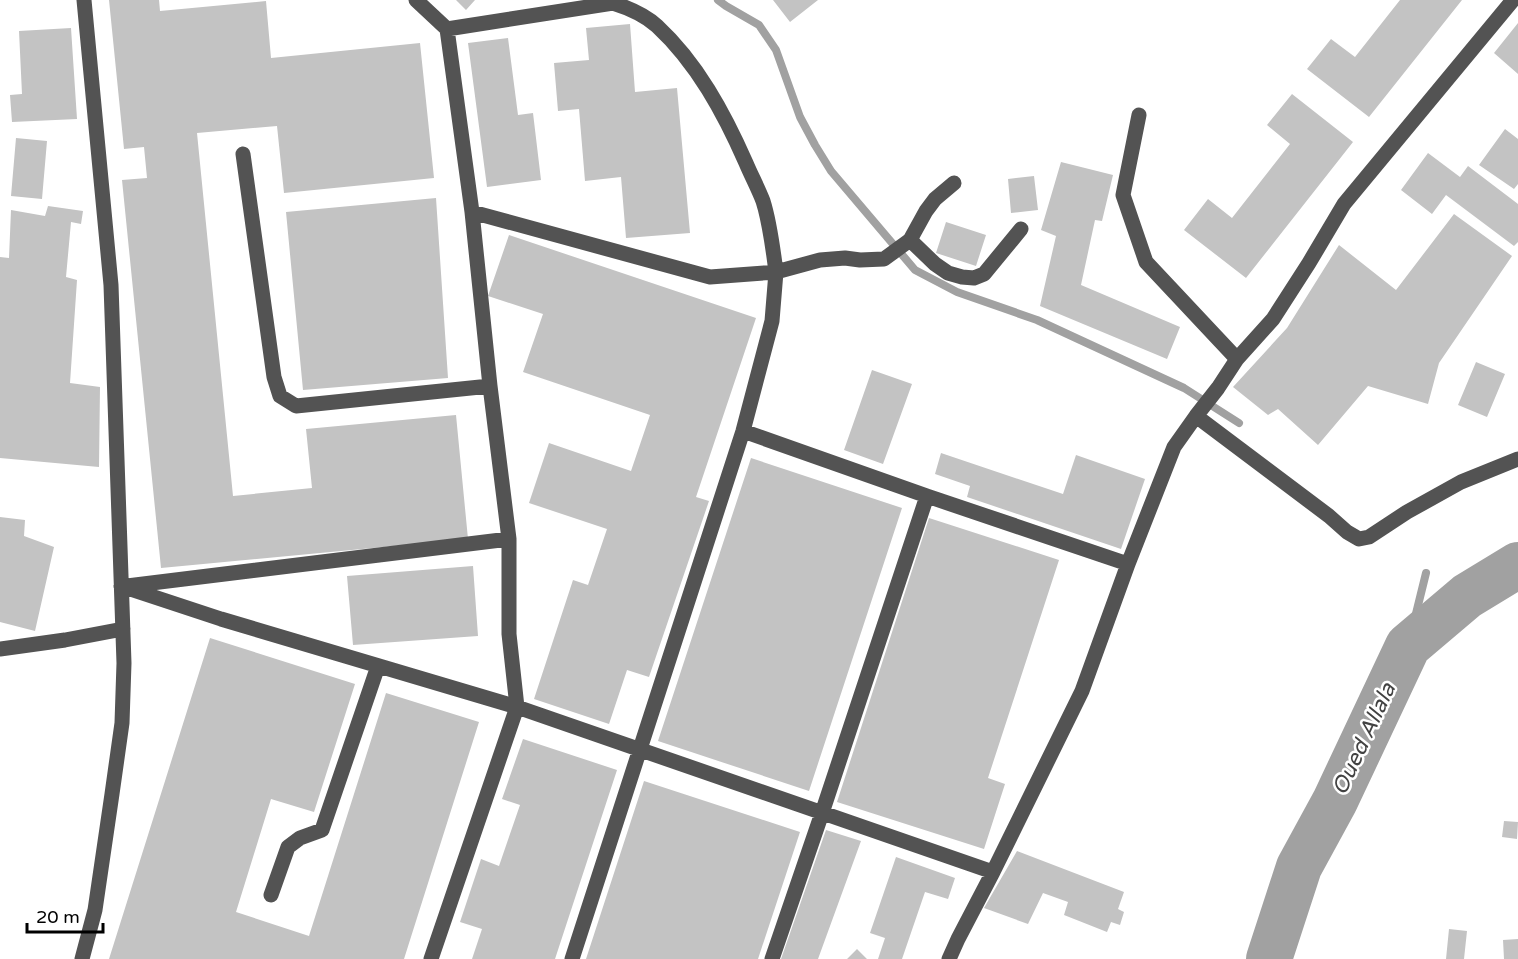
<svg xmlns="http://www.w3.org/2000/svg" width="1518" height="959" font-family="'Varela Round',sans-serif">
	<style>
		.water { fill: #a1a1a1 }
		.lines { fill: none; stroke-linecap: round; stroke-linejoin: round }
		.stream { stroke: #a1a1a1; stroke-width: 8 }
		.river { stroke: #a1a1a1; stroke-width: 46 }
		.building { fill: #c3c3c3 }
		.minor { stroke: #535353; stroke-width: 15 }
		.labels { text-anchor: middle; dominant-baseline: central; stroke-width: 5; stroke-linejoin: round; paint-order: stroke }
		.water-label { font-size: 22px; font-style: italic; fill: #424242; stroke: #fff }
	</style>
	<rect width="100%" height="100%" fill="#fff"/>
	<path class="water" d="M 1299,867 L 1298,880 L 1276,959 L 1262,959 L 1282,888 Z"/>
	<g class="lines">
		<path class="stream" d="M 718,0 L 726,6 L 759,25 L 776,50 L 800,117 L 815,145 L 831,171 L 915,270 L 957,292 L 1037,320 L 1184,388 L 1239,423
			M 1408,646 L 1426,573"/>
		<path class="river" d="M 1269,959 L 1299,867 L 1335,801 L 1408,646 L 1467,596 L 1518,565"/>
	</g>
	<path class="building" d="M 109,0 L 159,0 L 160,11 L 266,1 L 271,58 L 420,43 L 434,178 L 284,193 L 277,126 L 197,133 L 233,496 L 312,488 L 306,429 L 456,415 L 468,539 L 161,568 L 122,180 L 147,178 L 144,147 L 124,149 Z
		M 456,0 L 475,0 L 466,10 Z
		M 773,0 L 818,0 L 790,22 Z
		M 1400,0 L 1462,0 L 1369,117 L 1307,69 L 1331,39 L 1355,57 Z
		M 1518,23 L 1518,74 L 1494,53 Z
		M 630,24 L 635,92 L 677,88 L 690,233 L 626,238 L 621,177 L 585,181 L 579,109 L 558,111 L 554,63 L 589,60 L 586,28 Z
		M 71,28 L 77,119 L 12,122 L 10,95 L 22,94 L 19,31 Z
		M 508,38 L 518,115 L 533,113 L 541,180 L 487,187 L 468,43 Z
		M 1292,94 L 1353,142 L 1246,278 L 1184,230 L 1208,199 L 1232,218 L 1290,144 L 1267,125 Z
		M 1505,129 L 1518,139 L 1518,184 L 1514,189 L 1479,165 Z
		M 16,138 L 47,141 L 42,199 L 11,196 Z
		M 1428,153 L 1460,177 L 1468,166 L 1518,204 L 1518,242 L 1514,246 L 1446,195 L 1432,214 L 1401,190 Z
		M 1061,162 L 1113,175 L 1102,221 L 1095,220 L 1081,285 L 1180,327 L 1167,359 L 1040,306 L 1056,236 L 1041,230 Z
		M 1034,176 L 1038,210 L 1011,213 L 1008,179 Z
		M 436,198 L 448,378 L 303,390 L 286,212 Z
		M 48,206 L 83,211 L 81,224 L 71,222 L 66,277 L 77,280 L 70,383 L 100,387 L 99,467 L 0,458 L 0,257 L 9,258 L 11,210 L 45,216 Z
		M 1454,214 L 1512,256 L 1439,363 L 1428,404 L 1368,386 L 1318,445 L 1278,409 L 1268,415 L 1233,387 L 1287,328 L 1339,245 L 1396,290 Z
		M 946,222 L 986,235 L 976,266 L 936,253 Z
		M 509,235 L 756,318 L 696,497 L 709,501 L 649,677 L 627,670 L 609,724 L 534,699 L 573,580 L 588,585 L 607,529 L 529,503 L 549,443 L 631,471 L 650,415 L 523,372 L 543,314 L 488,296 Z
		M 1476,362 L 1505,374 L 1487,417 L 1458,405 Z
		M 872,370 L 912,384 L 883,464 L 844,450 Z
		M 941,453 L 1063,494 L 1076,455 L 1145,479 L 1121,549 L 967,497 L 970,486 L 935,474 Z
		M 751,458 L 902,508 L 809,791 L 658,741 Z
		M 0,517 L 25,520 L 24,536 L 54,547 L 35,631 L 0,622 Z
		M 929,518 L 1059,560 L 988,778 L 1005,784 L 984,849 L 837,802 Z
		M 473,566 L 478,636 L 353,645 L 347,576 Z
		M 210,638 L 355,684 L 314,812 L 271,799 L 236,912 L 309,936 L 386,693 L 479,722 L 404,959 L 109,959 Z
		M 523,739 L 617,770 L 555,959 L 472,959 L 482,929 L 460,922 L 481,859 L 499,866 L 520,805 L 502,799 Z
		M 644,781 L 800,832 L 758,959 L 586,959 Z
		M 1504,821 L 1518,822 L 1517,839 L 1502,837 Z
		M 826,830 L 861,841 L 818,959 L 781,959 Z
		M 1017,851 L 1124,892 L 1118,909 L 1124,912 L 1120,925 L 1111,922 L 1107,932 L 1064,915 L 1068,902 L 1043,893 L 1028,924 L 984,908 Z
		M 896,857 L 955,878 L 948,899 L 925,892 L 902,959 L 878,959 L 885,938 L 870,933 Z
		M 1449,929 L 1467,931 L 1464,959 L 1446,959 Z
		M 1518,939 L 1518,959 L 1504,959 L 1503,940 Z
		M 857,949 L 867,959 L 847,959 Z"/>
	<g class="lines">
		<path class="minor" d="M 416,0 L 447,29 L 472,212
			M 447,29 L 613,3 C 629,8 644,14 657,26 C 697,63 724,113 746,163 C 751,175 758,188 763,201 C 770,223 773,249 776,272 L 820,260 L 845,258 L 860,260 L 884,259 L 910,240
			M 1139,115 L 1123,195 L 1146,262 L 1237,359
			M 243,154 L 274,377 L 280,396 L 296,406 L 490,386
			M 954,183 L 935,199 L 926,211 L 910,240 L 935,264 L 948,273 L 962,277 L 974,278 L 984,274 L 1021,229
			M 1196,416 L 1329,516 L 1347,532 L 1359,539 L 1369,537 L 1407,512 L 1461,482 L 1518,459
			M 743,431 L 927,496
			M 121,586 L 221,619 L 517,707 L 993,872
			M 127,586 L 509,539
			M 0,649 L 65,640 L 123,629
			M 271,895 L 288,847 L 300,838 L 322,830 L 378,666
			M 82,959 L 95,910 L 112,794 L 122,723 L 124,663 L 111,285 L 84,0
			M 431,959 L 517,707 L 509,634 L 509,539 L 490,386 L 472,212 L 710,277 L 776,272 L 772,321 L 743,431 L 572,959
			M 772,959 L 822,813 L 927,496 L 1128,564
			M 949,959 L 958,939 L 993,872 L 1082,691 L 1128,564 L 1174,447 L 1196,416 L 1218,388 L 1237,359 L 1273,319 L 1309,263 L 1344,204 L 1513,0"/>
	</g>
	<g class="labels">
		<g class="water-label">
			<text transform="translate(1364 739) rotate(-65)">Oued Allala</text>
		</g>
	</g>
	<path d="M27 923v9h76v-9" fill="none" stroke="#000000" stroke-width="3"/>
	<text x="36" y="923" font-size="18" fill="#000000" stroke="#ffffff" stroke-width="4.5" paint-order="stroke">20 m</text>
</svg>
